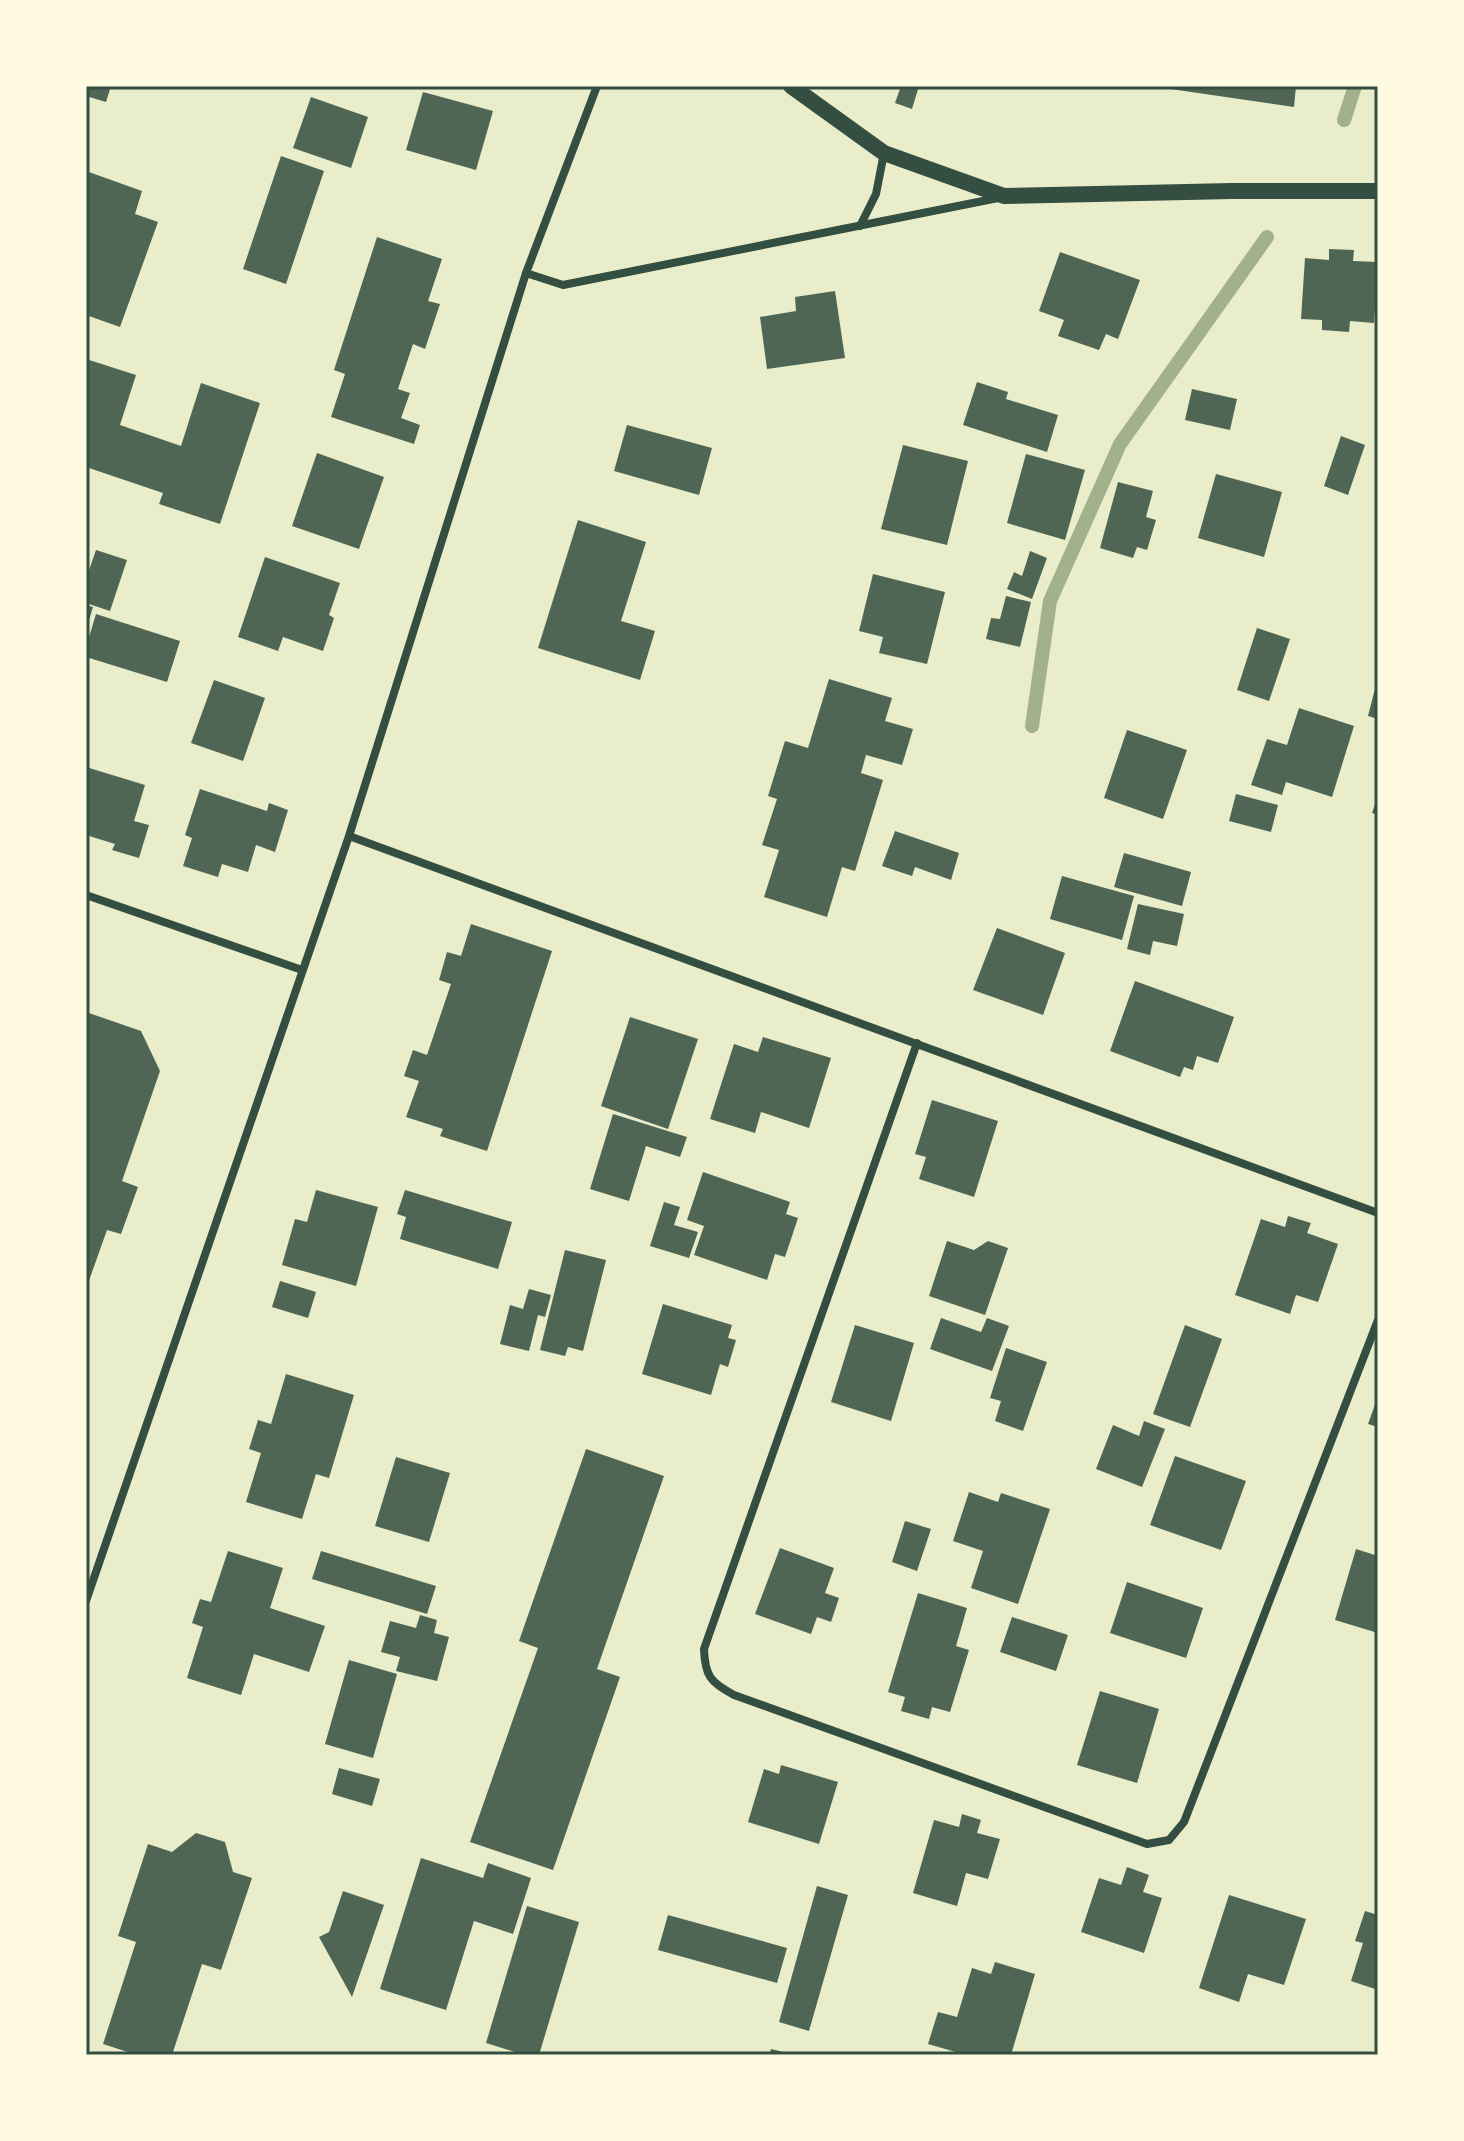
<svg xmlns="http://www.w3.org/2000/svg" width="1464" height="2141" font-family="Roboto,sans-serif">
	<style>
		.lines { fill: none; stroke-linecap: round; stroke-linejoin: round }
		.stream { stroke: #a3b18a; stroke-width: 14 }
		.building { fill: #4f6655 }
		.minor { stroke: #344e41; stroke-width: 8 }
		.secondary { stroke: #344e41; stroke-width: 16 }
		.neatline { fill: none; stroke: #344e41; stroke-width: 3 }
	</style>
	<rect width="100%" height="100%" fill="#e9edc9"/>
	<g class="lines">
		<path class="stream" d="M 1344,120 L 1355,86
			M 1032,726 L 1050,601 L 1120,444 L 1267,237"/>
	</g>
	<path class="building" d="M 86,86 L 111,86 L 106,102 L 86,96 Z
		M 901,86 L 919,86 L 912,109 L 895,103 Z
		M 1150,86 L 1296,86 L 1294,107 Z
		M 423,92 L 493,111 L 476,170 L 406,150 Z
		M 311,97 L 368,117 L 351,168 L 293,148 Z
		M 281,156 L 324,171 L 286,284 L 243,269 Z
		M 86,171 L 142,191 L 135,214 L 158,222 L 120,327 L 86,315 Z
		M 377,237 L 442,259 L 428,301 L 440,304 L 425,349 L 413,344 L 398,389 L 410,393 L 401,418 L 420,425 L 414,444 L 331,417 L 345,374 L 334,370 Z
		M 1329,249 L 1354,250 L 1353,261 L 1378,262 L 1374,323 L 1350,321 L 1349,332 L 1322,330 L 1322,320 L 1301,319 L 1305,258 L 1329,260 Z
		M 1060,252 L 1140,280 L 1118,339 L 1106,334 L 1099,350 L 1058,336 L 1064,320 L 1039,311 Z
		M 835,291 L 845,358 L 767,369 L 760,317 L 796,311 L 795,297 Z
		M 86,359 L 136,375 L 120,425 L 181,446 L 201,383 L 260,403 L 220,524 L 159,504 L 163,493 L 86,467 Z
		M 977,382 L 1008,392 L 1006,399 L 1058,415 L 1047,452 L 963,425 Z
		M 1192,389 L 1237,399 L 1230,430 L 1185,420 Z
		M 627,425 L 712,448 L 699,495 L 614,471 Z
		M 1341,436 L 1365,445 L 1348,495 L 1324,486 Z
		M 903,445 L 968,461 L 947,545 L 881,529 Z
		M 317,453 L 384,477 L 359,549 L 292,526 Z
		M 1026,454 L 1085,470 L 1065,540 L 1007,523 Z
		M 1216,474 L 1282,492 L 1264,557 L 1198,538 Z
		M 1118,482 L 1153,491 L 1146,517 L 1156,520 L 1147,550 L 1137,547 L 1133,558 L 1100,548 Z
		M 578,520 L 646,542 L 621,621 L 655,631 L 640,680 L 538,648 Z
		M 96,550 L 127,560 L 110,611 L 86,603 L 86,572 L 88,573 Z
		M 1030,551 L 1047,558 L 1032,599 L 1007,589 L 1014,572 L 1022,576 Z
		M 265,557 L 340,583 L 329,615 L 334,618 L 323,651 L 283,637 L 278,651 L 238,637 Z
		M 873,574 L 945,592 L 927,664 L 879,653 L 883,637 L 859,631 Z
		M 1006,596 L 1031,602 L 1020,647 L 986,639 L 991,618 L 1000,619 Z
		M 86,605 L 93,607 L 87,627 L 86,627 Z
		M 96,614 L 180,641 L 167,682 L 86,657 L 86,647 Z
		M 1257,628 L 1290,639 L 1269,701 L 1237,690 Z
		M 829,679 L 892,698 L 885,721 L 913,729 L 902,765 L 866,755 L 861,773 L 883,780 L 855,871 L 842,867 L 827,917 L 764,897 L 779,850 L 762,845 L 777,799 L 768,796 L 785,741 L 808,748 Z
		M 214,680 L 265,698 L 243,761 L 191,743 Z
		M 1377,681 L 1378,682 L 1378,719 L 1368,716 Z
		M 1299,708 L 1354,726 L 1332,797 L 1286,782 L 1282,795 L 1251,785 L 1267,739 L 1287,745 Z
		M 1127,730 L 1187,750 L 1163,819 L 1104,798 Z
		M 86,767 L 145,785 L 134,821 L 149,825 L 139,858 L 112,850 L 115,844 L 86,835 Z
		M 200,789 L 267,811 L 269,803 L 288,810 L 275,852 L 256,845 L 248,872 L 222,864 L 218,877 L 183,866 L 192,838 L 185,835 Z
		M 1236,794 L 1278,805 L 1271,832 L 1229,821 Z
		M 1378,796 L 1378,815 L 1372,813 Z
		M 895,831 L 959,853 L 951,880 L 915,867 L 912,876 L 882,866 Z
		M 1124,853 L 1191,872 L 1182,906 L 1114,887 Z
		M 1062,876 L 1134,896 L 1122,940 L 1050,919 Z
		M 1138,904 L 1184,914 L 1177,946 L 1153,941 L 1150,955 L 1127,949 Z
		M 471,924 L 552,951 L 487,1151 L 440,1136 L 443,1129 L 406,1117 L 419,1081 L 404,1076 L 413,1050 L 427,1055 L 451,984 L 439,980 L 447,952 L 461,956 Z
		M 997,928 L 1065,953 L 1043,1015 L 973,990 Z
		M 1135,981 L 1234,1017 L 1218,1063 L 1197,1056 L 1193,1070 L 1184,1067 L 1180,1077 L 1110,1051 Z
		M 86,1012 L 141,1031 L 160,1071 L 122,1181 L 138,1187 L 121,1234 L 107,1230 L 86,1289 Z
		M 630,1017 L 698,1039 L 668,1129 L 601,1106 Z
		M 763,1037 L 831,1058 L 809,1128 L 761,1112 L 755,1133 L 710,1119 L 734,1044 L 758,1052 Z
		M 932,1100 L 998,1121 L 974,1197 L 919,1179 L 926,1157 L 915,1154 Z
		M 613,1114 L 687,1137 L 680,1157 L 646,1146 L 629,1201 L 590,1189 Z
		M 703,1172 L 790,1202 L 786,1214 L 798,1218 L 785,1257 L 775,1254 L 767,1280 L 694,1255 L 704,1226 L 687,1220 Z
		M 316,1190 L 378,1207 L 356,1286 L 282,1265 L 295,1219 L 307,1222 Z
		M 405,1190 L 512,1222 L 498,1269 L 400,1239 L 406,1217 L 397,1214 Z
		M 664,1202 L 680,1207 L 674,1225 L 698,1232 L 689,1258 L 650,1246 Z
		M 1288,1216 L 1311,1223 L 1307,1233 L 1338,1244 L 1318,1302 L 1296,1295 L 1290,1314 L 1235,1295 L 1261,1219 L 1285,1227 Z
		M 947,1241 L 974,1250 L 988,1241 L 1008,1248 L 985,1315 L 929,1296 Z
		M 565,1250 L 606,1260 L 583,1351 L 568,1347 L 565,1356 L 540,1350 Z
		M 280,1281 L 316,1292 L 308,1318 L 272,1307 Z
		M 529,1289 L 551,1295 L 545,1317 L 538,1315 L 529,1351 L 500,1344 L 510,1305 L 523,1309 Z
		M 663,1304 L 732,1325 L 728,1338 L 736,1340 L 728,1367 L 720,1364 L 711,1395 L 642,1374 Z
		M 941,1318 L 981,1332 L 987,1318 L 1009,1326 L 992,1371 L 930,1349 Z
		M 855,1325 L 914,1343 L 891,1421 L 831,1402 Z
		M 1185,1325 L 1222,1339 L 1190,1427 L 1153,1414 Z
		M 1006,1348 L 1047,1362 L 1023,1431 L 995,1421 L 1001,1401 L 990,1398 Z
		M 286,1374 L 354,1395 L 329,1478 L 316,1474 L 302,1519 L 246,1502 L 261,1453 L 249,1449 L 258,1420 L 271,1424 Z
		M 1378,1396 L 1378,1427 L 1368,1424 Z
		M 1144,1421 L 1165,1429 L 1142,1487 L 1096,1469 L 1113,1425 L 1139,1436 Z
		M 586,1449 L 664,1476 L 597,1669 L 620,1677 L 553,1870 L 470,1842 L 538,1648 L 519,1641 Z
		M 1175,1456 L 1246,1481 L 1221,1550 L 1150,1525 Z
		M 396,1457 L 450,1473 L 429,1542 L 375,1526 Z
		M 969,1492 L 998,1502 L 1001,1493 L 1050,1509 L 1018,1604 L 971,1588 L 983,1551 L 953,1541 Z
		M 905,1521 L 931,1529 L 917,1571 L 892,1562 Z
		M 780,1548 L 834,1568 L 825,1593 L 839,1598 L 831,1622 L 817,1617 L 811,1634 L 755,1614 Z
		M 1356,1549 L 1378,1556 L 1378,1633 L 1335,1620 Z
		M 228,1551 L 283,1568 L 270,1608 L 325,1626 L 309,1672 L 254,1654 L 241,1695 L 187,1678 L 203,1627 L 192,1623 L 200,1599 L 211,1602 Z
		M 321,1551 L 436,1586 L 427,1614 L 312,1579 Z
		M 1127,1582 L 1203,1608 L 1186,1658 L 1110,1633 Z
		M 918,1593 L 967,1608 L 956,1646 L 969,1650 L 950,1712 L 932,1707 L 929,1719 L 901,1711 L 905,1697 L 888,1692 Z
		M 420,1615 L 437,1620 L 434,1633 L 449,1637 L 437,1681 L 396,1671 L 400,1657 L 381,1652 L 390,1621 L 416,1628 Z
		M 1012,1617 L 1068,1635 L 1056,1671 L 1000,1652 Z
		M 349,1660 L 397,1674 L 373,1758 L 325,1744 Z
		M 1100,1691 L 1159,1709 L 1137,1783 L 1077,1765 Z
		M 781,1765 L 838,1782 L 819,1844 L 748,1822 L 764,1769 L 779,1774 Z
		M 339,1768 L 380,1779 L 372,1806 L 332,1794 Z
		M 962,1814 L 981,1820 L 977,1833 L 1000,1839 L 988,1879 L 966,1873 L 957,1906 L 913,1893 L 934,1820 L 959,1827 Z
		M 196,1833 L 225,1842 L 233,1872 L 252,1878 L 221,1970 L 202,1964 L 172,2055 L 137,2055 L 103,2044 L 136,1942 L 118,1936 L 148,1844 L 172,1852 Z
		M 421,1858 L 483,1878 L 488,1863 L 531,1878 L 513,1934 L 474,1921 L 446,2010 L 380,1989 Z
		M 1127,1867 L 1149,1875 L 1143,1892 L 1162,1898 L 1144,1953 L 1081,1932 L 1099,1878 L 1121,1885 Z
		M 817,1886 L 848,1895 L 809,2031 L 779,2022 Z
		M 343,1891 L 384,1905 L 352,1997 L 319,1937 L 329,1932 Z
		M 1229,1895 L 1306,1919 L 1284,1985 L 1248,1974 L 1239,2002 L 1199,1988 Z
		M 527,1906 L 579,1922 L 539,2055 L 525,2055 L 486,2043 Z
		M 1365,1911 L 1378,1915 L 1378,1990 L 1351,1981 L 1363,1943 L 1355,1941 Z
		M 668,1915 L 787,1948 L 777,1983 L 658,1950 Z
		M 995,1962 L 1035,1974 L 1011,2055 L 966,2055 L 928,2044 L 938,2012 L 957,2017 L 972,1968 L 991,1974 Z
		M 771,2049 L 792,2054 L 792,2055 L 769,2055 Z"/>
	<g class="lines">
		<path class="minor" d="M 860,226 L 876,194 L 884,153
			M 526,273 L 563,285 L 998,198
			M 349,836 L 1378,1213
			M 86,895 L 302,970
			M 917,1043 L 704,1649 C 705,1676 710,1682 734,1695 L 1147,1844 L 1169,1840 L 1184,1822 L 1378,1320
			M 86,1601 L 349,836 L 526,273 L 597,86"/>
		<path class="secondary" d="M 791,86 L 884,153 L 1004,196 L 1232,191 L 1378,191"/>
	</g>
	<rect width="1464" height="2141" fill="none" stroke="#fefae0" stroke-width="176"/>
	<rect x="88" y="88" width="1288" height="1965" class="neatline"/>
</svg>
